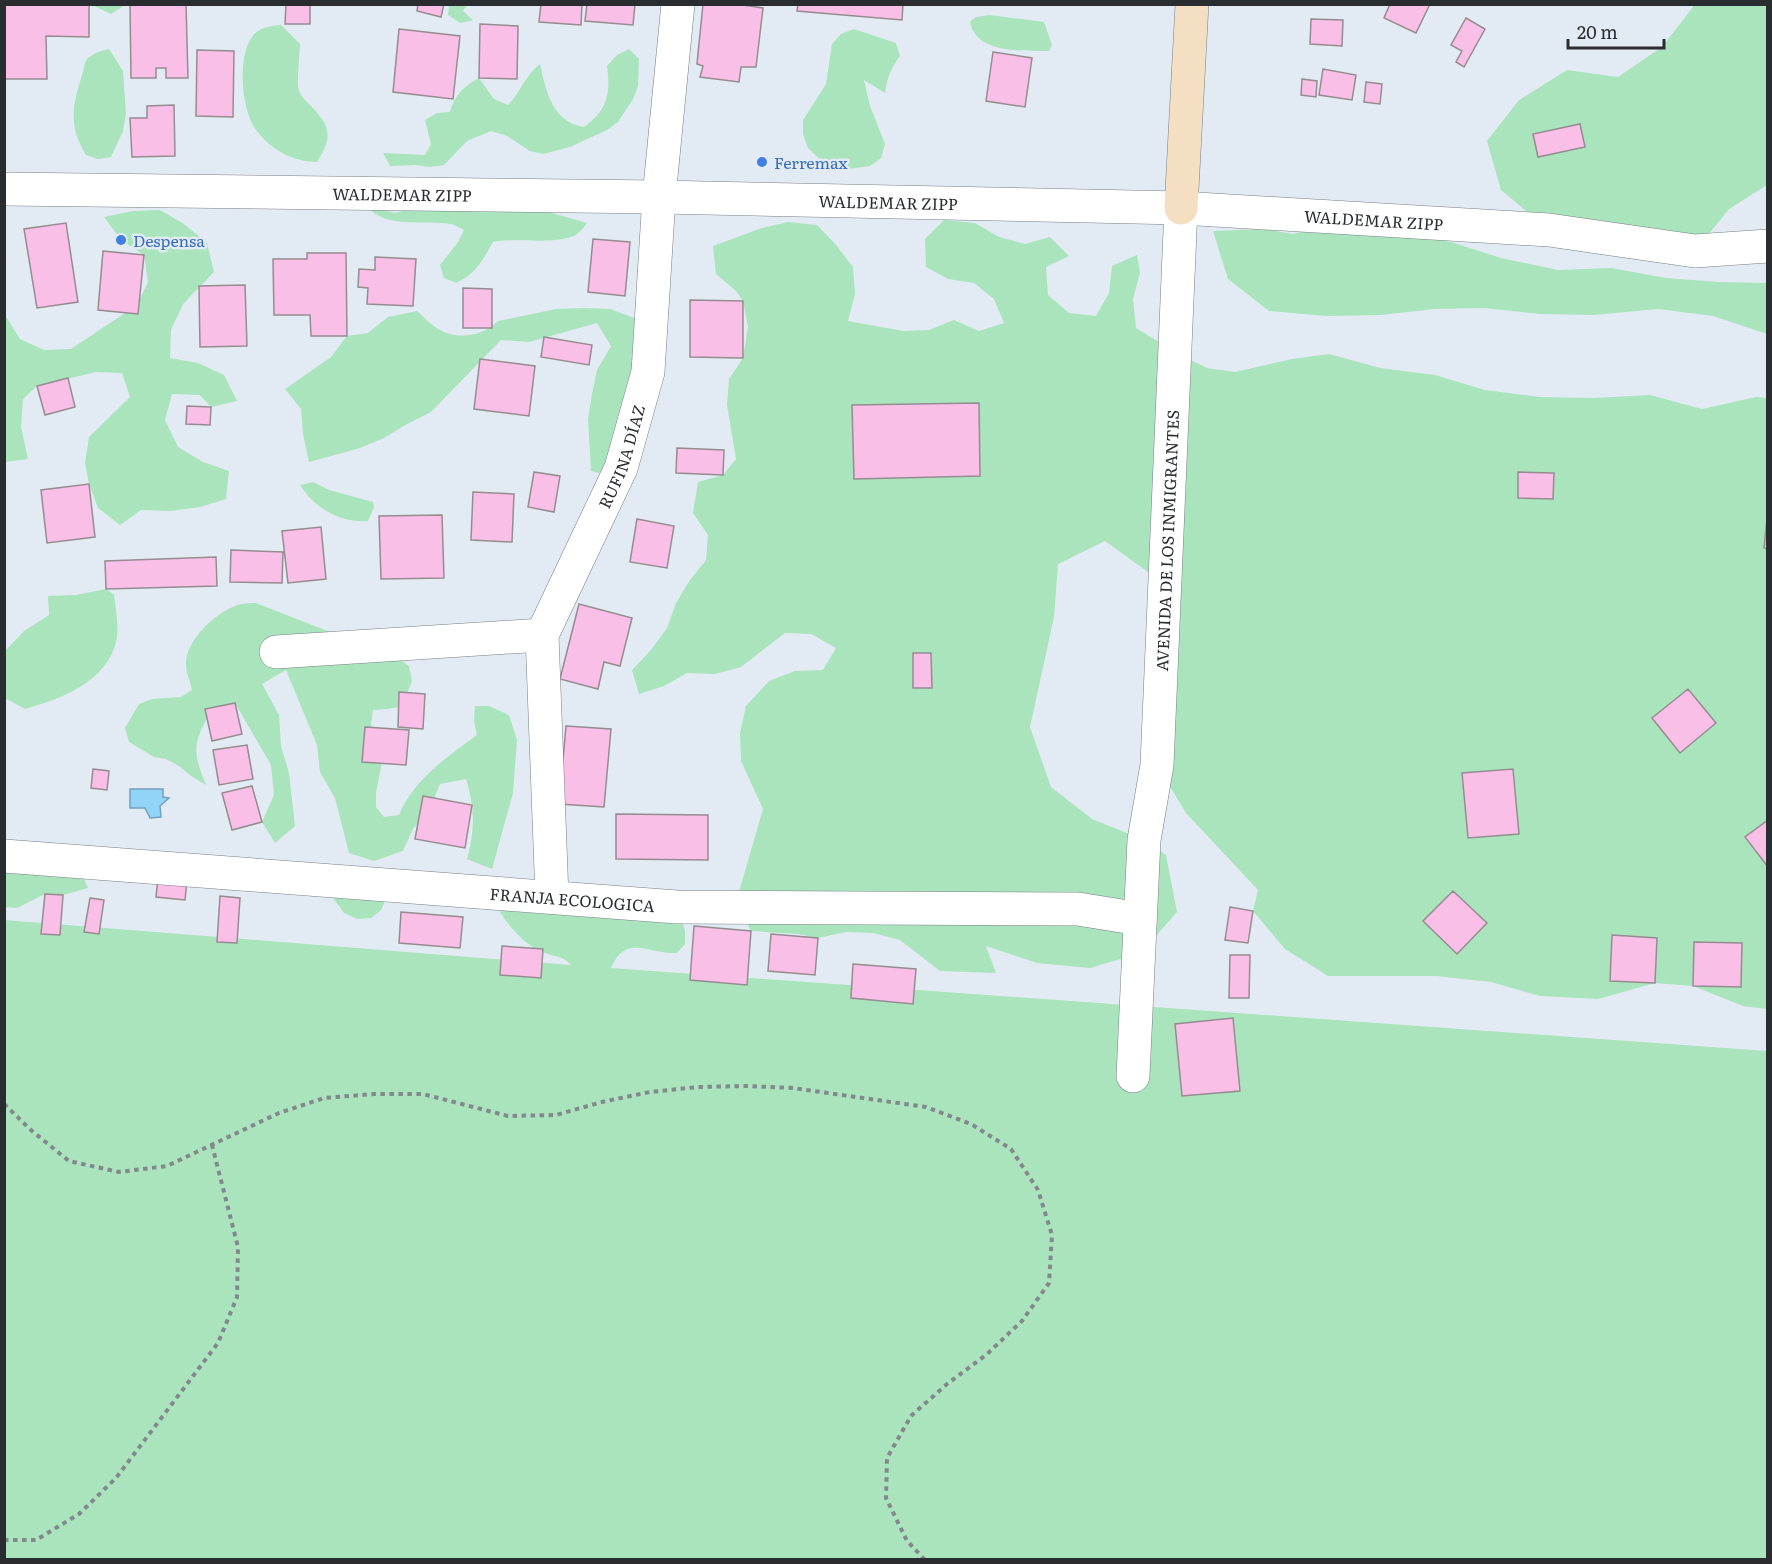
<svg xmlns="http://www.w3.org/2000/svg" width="1772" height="1564" font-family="Literata,serif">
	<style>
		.green { fill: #aae4bc }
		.water { fill: #92d3f8; stroke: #73a1bc; stroke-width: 1.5 }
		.building { fill: #fabfe7; stroke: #958c92; stroke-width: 1.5 }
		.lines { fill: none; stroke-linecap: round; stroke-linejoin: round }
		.street-casing { stroke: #777f86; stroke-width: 34 }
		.secondary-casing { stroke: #777f86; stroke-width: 34 }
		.path { stroke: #82888d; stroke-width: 4; stroke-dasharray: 4.5 4.5; stroke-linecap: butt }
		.street { stroke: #fff; stroke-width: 33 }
		.secondary { stroke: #f4dfc2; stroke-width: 33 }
		.shop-dot { fill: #3f7fe0; stroke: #e2ebf3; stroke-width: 2 }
		.labels { text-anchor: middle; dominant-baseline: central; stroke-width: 5; stroke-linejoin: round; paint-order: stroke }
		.shop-label { font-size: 16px; fill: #366cbe; stroke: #e2ebf3; text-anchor: start }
		.street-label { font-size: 16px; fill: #2a2d30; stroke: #e2ebf3 }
	</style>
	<rect width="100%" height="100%" fill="#e2ebf3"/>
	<path class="green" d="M 92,5 L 125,5 L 111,14 Z
		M 449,5 L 467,5 L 463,11 L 473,20 L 460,23 L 448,15 Z
		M 1692,5 L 1767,5 L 1767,185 L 1729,209 L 1695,251 L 1549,230 L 1501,190 L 1487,141 L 1519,100 L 1567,70 L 1618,77 L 1662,47 L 1693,7 Z
		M 990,15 L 1044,22 L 1052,45 L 1049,51 C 1023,50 977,55 970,22 L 976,17 Z
		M 281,25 L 300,44 C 300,54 296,83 299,91 C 301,96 306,101 310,105 C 331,126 333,137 317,162 C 294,162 271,150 257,131 C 241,112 237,57 252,37 C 259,27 270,26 281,25 Z
		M 854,29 L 896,43 L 900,56 C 891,68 887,78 885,93 L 864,80 L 870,106 L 885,144 L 881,158 L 870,166 L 855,168 L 841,170 L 827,166 L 808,148 L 803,134 L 803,120 L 826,84 L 832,44 L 841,34 Z
		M 109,49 L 123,71 L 126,113 L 123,131 L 111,157 L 98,159 L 86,155 C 67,124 73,104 83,72 C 84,68 84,63 87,59 C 93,53 101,51 109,49 Z
		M 629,49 L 639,59 L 638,86 L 633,99 L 618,122 L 607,130 L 570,147 L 543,154 L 530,151 L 507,136 L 491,131 L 467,141 L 444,165 L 430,167 L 416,165 L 390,166 L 383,153 L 425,155 L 431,144 L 425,120 L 437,113 L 450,112 C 454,96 464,86 479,78 L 494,99 L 508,105 C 521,92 525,75 540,64 C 546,91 552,122 584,127 C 607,111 611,94 607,66 L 617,55 Z
		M 368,206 L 395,213 L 411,209 L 548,212 L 587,223 C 584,227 581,231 577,234 C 558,246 515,237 493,242 C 482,261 477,273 456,283 L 444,278 L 440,265 L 458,242 L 464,230 C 460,228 455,225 451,224 C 429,220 381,229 368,206 Z
		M 160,210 L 184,224 L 207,243 L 214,272 L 183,304 L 171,330 L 170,358 L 198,363 L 224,375 L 237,401 L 211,407 L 200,395 L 172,394 L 165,420 L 178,447 L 203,462 L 229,471 L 226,499 L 200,507 L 170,511 L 141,510 L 120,525 L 98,508 L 89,484 L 85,463 L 89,437 L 130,397 L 122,373 L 96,372 L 37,386 L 23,399 L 21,427 L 28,459 L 5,462 L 4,313 L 20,339 L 44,350 L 71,349 L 137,305 L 148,282 L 144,255 L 121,240 L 104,217 L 133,211 Z
		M 944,220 L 975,223 L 999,237 L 1025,244 L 1050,237 L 1069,256 L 1046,267 L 1048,295 L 1069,313 L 1096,316 L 1109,293 L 1112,266 L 1137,255 L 1140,273 L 1133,299 L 1136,328 L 1182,356 L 1207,368 L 1235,372 L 1292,359 L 1329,354 L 1380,368 L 1435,375 L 1485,390 L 1540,397 L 1593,398 L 1650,395 L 1702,409 L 1756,397 L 1767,398 L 1767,1009 L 1743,1006 L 1693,986 L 1655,983 L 1598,999 L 1540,996 L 1491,982 L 1436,976 L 1328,976 L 1285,949 L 1253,911 L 1258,890 L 1186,813 L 1157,765 L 1152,575 L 1105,541 L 1058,564 L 1054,617 L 1030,727 L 1051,787 L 1092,819 L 1144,840 L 1166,855 L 1177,912 L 1141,953 L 1090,968 L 1037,963 L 986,946 L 996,973 L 940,971 L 900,940 L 873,933 L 846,932 L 818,938 L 798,934 L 751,931 L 736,902 L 763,809 L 741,761 L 740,733 L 746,706 L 769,681 L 795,671 L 823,670 L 836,648 L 811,634 L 785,633 L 741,667 L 715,674 L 687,673 L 664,686 L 639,694 L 632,670 L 651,650 L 667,628 L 676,603 L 690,580 L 706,560 L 708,535 L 693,513 L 698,482 L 723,475 L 736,459 L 727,405 L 729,379 L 743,358 L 748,327 L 743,301 L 736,291 L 716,274 L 713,246 L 762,228 L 788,222 L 817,225 L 836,245 L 853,267 L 855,294 L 848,321 L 903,331 L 929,330 L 954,320 L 979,331 L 1004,323 L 994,299 L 974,283 L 948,279 L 926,267 L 925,239 Z
		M 1346,220 L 1451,242 L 1501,258 L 1558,270 L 1611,268 L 1666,278 L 1719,282 L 1767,283 L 1767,334 L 1713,316 L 1658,309 L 1594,315 L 1540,314 L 1485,308 L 1434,309 L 1381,315 L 1326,316 L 1269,311 L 1228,279 L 1213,231 L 1265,229 L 1293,234 Z
		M 584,308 L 610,309 L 637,319 L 648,344 L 615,477 L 591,471 L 588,419 L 592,394 L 597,370 L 611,346 L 597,323 L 529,342 L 501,340 L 431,412 L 407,424 L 384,438 L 360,448 L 309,462 L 303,434 L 301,409 L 285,389 L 331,357 L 347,336 L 368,333 L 388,317 L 417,311 C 423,316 429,323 435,327 C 454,341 483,337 498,321 L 556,309 Z
		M 313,482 L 329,490 L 373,502 L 374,507 L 368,521 C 339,523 315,508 300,485 Z
		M 106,589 L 114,595 C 116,612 121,634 113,651 C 99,685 57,700 25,709 L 5,698 L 5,651 L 24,631 L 49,615 L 48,596 L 76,595 Z
		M 256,603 L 399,659 L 409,666 L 412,681 L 402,706 L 388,709 L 373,710 L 371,725 L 384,751 L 376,793 L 376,807 L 384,817 L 399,815 C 414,779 447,757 477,735 L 474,721 L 475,706 L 489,706 L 509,715 L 517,740 L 513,793 L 492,869 L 467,859 C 475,830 475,808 466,779 L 440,784 L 430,808 L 413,829 L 403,851 L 374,861 L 349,853 L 335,798 L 320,772 L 317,745 L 286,670 L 262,684 L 279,715 L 281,746 L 289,773 L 295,826 L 275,843 L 262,822 L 274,795 L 271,765 L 235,703 L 211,711 C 193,743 192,751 206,785 L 191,776 L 179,766 L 166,759 L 154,757 L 129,742 L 125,728 L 139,704 L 152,699 L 181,697 L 192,690 C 190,681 185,670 186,662 C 187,638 220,608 242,604 C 247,603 252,603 256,603 Z
		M 4,860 L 77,863 L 88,888 L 63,895 L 45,894 L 17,908 L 5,907 Z
		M 326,888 L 387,897 L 381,910 L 371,918 L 357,919 L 344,913 Z
		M 512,904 L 681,918 L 685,931 L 685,944 L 677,953 C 647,954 626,933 611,968 L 1767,1051 L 1767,1559 L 5,1559 L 4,920 L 571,965 C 563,955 553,957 542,952 C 524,944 510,928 500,912 Z"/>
	<path class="water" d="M 130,789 L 163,789 L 163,797 L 169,798 L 160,806 L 161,817 L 150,818 L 145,808 L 130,808 Z"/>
	<path class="building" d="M 4,4 L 89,4 L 89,37 L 46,36 L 47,79 L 4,79 Z
		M 130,4 L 186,4 L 188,78 L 166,78 L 166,68 L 156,68 L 156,78 L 131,78 Z
		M 286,4 L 310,4 L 310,24 L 285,24 Z
		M 418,4 L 444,4 L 441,17 L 417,11 Z
		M 541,4 L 582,4 L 581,25 L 539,22 Z
		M 587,4 L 635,4 L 633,25 L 585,21 Z
		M 703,4 L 736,4 L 763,8 L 756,67 L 741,67 L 739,82 L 700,77 L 703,66 L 697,64 Z
		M 798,4 L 903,4 L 902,20 L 797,11 Z
		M 1390,4 L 1430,4 L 1416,33 L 1384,18 Z
		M 1466,18 L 1485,29 L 1464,67 L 1456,62 L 1462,51 L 1451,45 Z
		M 1311,19 L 1343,20 L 1342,46 L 1310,44 Z
		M 480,24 L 518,26 L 517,79 L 479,78 Z
		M 399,29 L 460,36 L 453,99 L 393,92 Z
		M 197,50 L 234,51 L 233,117 L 196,116 Z
		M 993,52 L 1032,58 L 1025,107 L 986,101 Z
		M 1323,69 L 1356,75 L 1352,100 L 1319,95 Z
		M 1302,79 L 1317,81 L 1316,97 L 1301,95 Z
		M 1366,82 L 1382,84 L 1380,104 L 1364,102 Z
		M 174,105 L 175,156 L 132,157 L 130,118 L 147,118 L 147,106 Z
		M 1580,124 L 1585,147 L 1538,157 L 1533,134 Z
		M 66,223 L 78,302 L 37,308 L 24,229 Z
		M 593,239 L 630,242 L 625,296 L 588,292 Z
		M 103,251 L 144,255 L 138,314 L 98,310 Z
		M 307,253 L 346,253 L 347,336 L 311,336 L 310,315 L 274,315 L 273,259 L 307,259 Z
		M 375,257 L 416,259 L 413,306 L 367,304 L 368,288 L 358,287 L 359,269 L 375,270 Z
		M 245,285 L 247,346 L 200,347 L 199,286 Z
		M 463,288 L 492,289 L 492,328 L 463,328 Z
		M 690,300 L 743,301 L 743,358 L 690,357 Z
		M 544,337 L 592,345 L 589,365 L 541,357 Z
		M 480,359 L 535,366 L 529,416 L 474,409 Z
		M 68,378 L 75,407 L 45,415 L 37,386 Z
		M 979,403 L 980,476 L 854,479 L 852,405 Z
		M 187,406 L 211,407 L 210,425 L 186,424 Z
		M 677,448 L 724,450 L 723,475 L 676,473 Z
		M 534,472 L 560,476 L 554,512 L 528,507 Z
		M 1518,472 L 1554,473 L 1553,499 L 1518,498 Z
		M 89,484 L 95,537 L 47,543 L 41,490 Z
		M 473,492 L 514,494 L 512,542 L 471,540 Z
		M 1768,509 L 1768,549 L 1764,548 Z
		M 442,515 L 444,578 L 381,579 L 379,516 Z
		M 637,519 L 674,526 L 667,568 L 630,562 Z
		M 321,527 L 326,579 L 288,583 L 282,531 Z
		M 231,550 L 283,552 L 282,583 L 230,582 Z
		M 216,557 L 217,586 L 106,589 L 105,561 Z
		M 579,604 L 632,618 L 620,666 L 604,662 L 598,689 L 560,679 Z
		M 913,653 L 931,653 L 932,688 L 913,688 Z
		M 1688,689 L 1716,723 L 1680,753 L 1652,718 Z
		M 399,692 L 425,694 L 423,729 L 398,727 Z
		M 235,703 L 242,734 L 212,741 L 205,709 Z
		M 566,726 L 611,729 L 604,807 L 559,804 Z
		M 365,727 L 409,730 L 406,765 L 362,762 Z
		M 247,745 L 253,779 L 219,785 L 213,750 Z
		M 93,769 L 109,771 L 107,790 L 91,788 Z
		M 1513,769 L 1519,834 L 1468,838 L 1462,773 Z
		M 252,786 L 262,822 L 232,830 L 222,793 Z
		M 423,796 L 472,805 L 465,848 L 415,839 Z
		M 616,814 L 708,815 L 708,860 L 616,859 Z
		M 1768,820 L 1768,867 L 1745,837 Z
		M 158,877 L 187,880 L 185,900 L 156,897 Z
		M 1453,891 L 1487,923 L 1457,954 L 1423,921 Z
		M 45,894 L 63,895 L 60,935 L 41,934 Z
		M 220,896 L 240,898 L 237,943 L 217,942 Z
		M 90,898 L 104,900 L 99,934 L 84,932 Z
		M 1230,907 L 1253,911 L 1248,943 L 1225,940 Z
		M 401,912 L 463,917 L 460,948 L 399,943 Z
		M 694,926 L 751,931 L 747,985 L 690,980 Z
		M 771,934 L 818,938 L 815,975 L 768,971 Z
		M 1612,935 L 1657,938 L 1655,983 L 1610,981 Z
		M 1694,942 L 1742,943 L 1741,987 L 1693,986 Z
		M 502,946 L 543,949 L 541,978 L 500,975 Z
		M 1230,955 L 1250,955 L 1249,998 L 1229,998 Z
		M 853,964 L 916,969 L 913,1004 L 851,998 Z
		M 1233,1018 L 1240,1091 L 1182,1096 L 1175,1024 Z"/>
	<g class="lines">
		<defs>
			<g id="street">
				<path id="s1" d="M 4,189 L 659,197 L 1181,208 L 1549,230 L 1695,251 L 1768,246"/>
				<path d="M 276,652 L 542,635"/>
				<path id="s2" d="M 4,856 L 677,907 L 1078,909 L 1140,919"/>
				<path id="s3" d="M 552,897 L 542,635 L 621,468 L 648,372 L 659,197 L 678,4"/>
				<path id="s4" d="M 1133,1076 L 1144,840 L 1157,765 L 1181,208"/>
			</g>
			<path id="secondary" d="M 1181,208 L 1192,4"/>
		</defs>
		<use href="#street" class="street-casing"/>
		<use href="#secondary" class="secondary-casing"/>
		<path class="path" d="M 4,1104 L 32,1131 L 69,1161 L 119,1172 L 167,1166 L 279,1113 L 324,1098 L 374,1094 L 423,1094 L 508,1116 L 556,1115 L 602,1102 L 650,1092 L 698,1087 L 747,1086 L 793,1088 L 926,1107 L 971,1124 L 1011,1149 L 1038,1190 L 1052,1235 L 1049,1283 L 1022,1321 L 986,1355 L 947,1384 L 911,1416 L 887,1458 L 886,1498 L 907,1541 L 925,1560
			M 4,1540 L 36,1540 L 79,1514 L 116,1478 L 218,1343 L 237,1297 L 238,1247 L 212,1145"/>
		<use href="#street" class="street"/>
		<use href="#secondary" class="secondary"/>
	</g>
	<g class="shop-dot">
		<circle cx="762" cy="162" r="6"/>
		<circle cx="121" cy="240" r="6"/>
	</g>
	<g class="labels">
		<g class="shop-label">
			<text x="774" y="162">Ferremax</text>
			<text x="133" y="240">Despensa</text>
		</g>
		<g class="street-label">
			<text stroke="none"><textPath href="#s1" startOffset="398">WALDEMAR ZIPP</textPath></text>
			<text stroke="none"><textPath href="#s1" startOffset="884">WALDEMAR ZIPP</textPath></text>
			<text stroke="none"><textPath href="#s1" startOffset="1370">WALDEMAR ZIPP</textPath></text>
			<text stroke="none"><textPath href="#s3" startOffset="458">RUFINA DÍAZ</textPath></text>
			<text stroke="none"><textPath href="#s4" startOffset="537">AVENIDA DE LOS INMIGRANTES</textPath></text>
			<text stroke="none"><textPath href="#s2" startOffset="570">FRANJA ECOLOGICA</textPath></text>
		</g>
	</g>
	<rect width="1772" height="1564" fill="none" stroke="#2a2d30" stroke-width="12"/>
	<path d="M1568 39v9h96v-9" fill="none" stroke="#2a2d30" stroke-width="3"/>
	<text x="1577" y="39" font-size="18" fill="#2a2d30" stroke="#e2ebf3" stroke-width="4.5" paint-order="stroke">20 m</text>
</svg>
